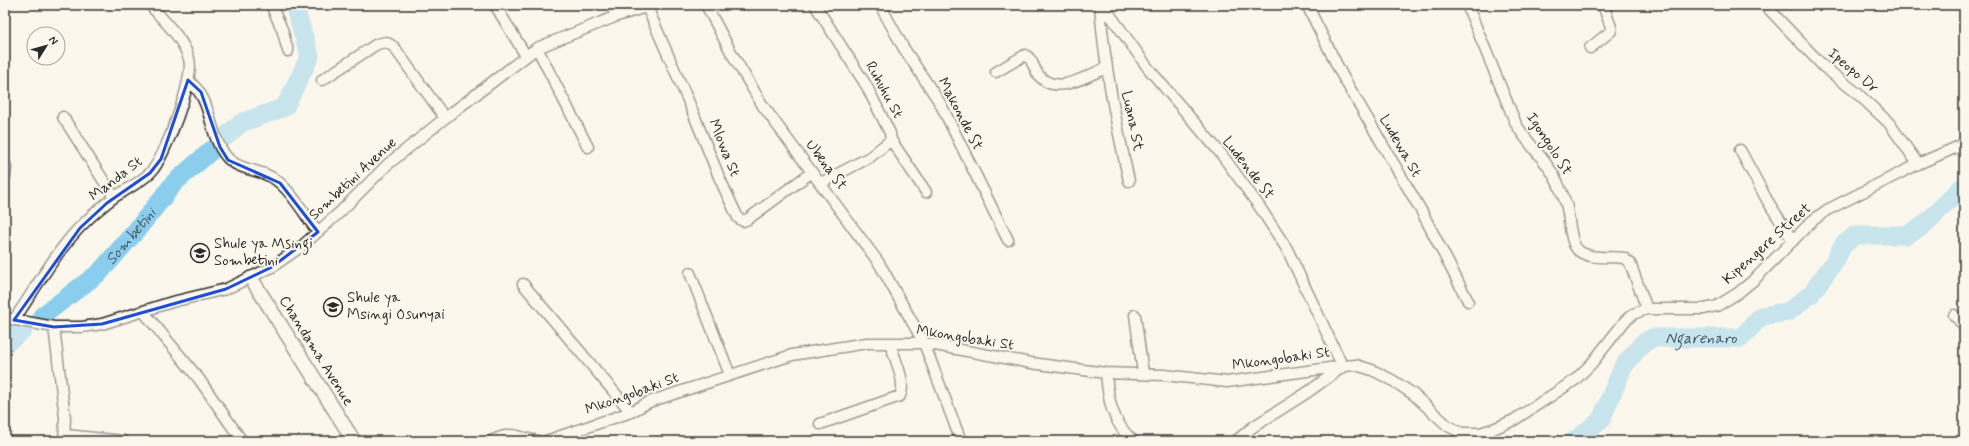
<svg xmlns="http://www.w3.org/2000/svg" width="1969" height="446" font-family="Mynerve,sans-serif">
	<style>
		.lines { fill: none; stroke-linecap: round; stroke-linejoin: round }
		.river { stroke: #8bcded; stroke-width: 19 }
		.minor-casing { stroke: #2b2b2b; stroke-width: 13 }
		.tertiary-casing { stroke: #2b2b2b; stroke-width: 16 }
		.minor { stroke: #fbf7ec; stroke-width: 10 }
		.tertiary { stroke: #fbf7ec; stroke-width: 13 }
		.marked { fill: none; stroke: #1d4ed8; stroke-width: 3; stroke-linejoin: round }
		.labels { text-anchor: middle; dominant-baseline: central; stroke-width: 4; stroke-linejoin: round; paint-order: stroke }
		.street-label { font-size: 15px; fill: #2b2b2b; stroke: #fbf7ec }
		.poi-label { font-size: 15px; fill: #2b2b2b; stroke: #fbf7ec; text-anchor: start }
		.water-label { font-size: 16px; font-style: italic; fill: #485c65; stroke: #fbf7ec }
	</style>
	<rect width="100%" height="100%" fill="#fbf7ec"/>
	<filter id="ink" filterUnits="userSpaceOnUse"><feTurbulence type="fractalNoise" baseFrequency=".025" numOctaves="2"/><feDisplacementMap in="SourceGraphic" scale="8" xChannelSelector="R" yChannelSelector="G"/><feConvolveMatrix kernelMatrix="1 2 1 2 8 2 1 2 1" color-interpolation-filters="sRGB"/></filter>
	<g filter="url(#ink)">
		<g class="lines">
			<g class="river">
				<path d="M 225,137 L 241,123 L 285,107 L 310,56 L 294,5 L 296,5"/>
				<path id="s1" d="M 42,316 L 100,272 L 135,232 L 175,182 L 212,150"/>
				<path d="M 5,344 L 23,330"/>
				<path id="s2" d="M 1574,441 L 1601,420 L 1623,367 L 1642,344 L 1652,338 L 1741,338 L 1761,316 L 1788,312 L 1811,294 L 1835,261 L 1843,245 L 1856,235 L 1906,235 L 1923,226 L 1961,188 L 1964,188"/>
			</g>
			<defs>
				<path id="minor" d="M 271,5 L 282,29 L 288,51
					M 495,5 L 526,56
					M 611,5 L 617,16
					M 706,5 L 732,54 L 763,106 L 879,263 L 924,343 L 961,441
					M 815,5 L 866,85 L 890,133 L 891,140 L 870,157 L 821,183
					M 880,5 L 903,47 L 940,103 L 1008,240
					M 1100,5 C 1104,65 1116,122 1129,181
					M 1103,5 L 1148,68 L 1222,155 L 1259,206 L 1287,249 L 1342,365
					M 1307,5 L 1342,75 L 1422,212 L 1468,301
					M 1467,5 L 1516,124 C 1526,141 1539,153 1549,168 C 1557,179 1562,192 1566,204 C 1570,216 1569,244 1579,251 C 1591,260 1611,256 1624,258 L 1630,263 L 1647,309
					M 1765,5 L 1824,67 L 1857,93 L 1889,123 L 1918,164
					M 647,7 L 690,105 L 719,177 L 738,218 L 743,221 L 748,219 L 812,172
					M 537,48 L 588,147
					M 1590,48 L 1611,31 L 1611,27 L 1603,5
					M 996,72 L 1025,55 C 1032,58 1033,66 1037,73 C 1054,98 1086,76 1106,68
					M 188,80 C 214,101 207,131 225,155 C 236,170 258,169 273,178 C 290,188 306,217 318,232
					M 322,80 L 377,44 L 386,42 L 394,47 L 445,118
					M 63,117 L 114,197
					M 891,140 L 926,192
					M 1740,150 L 1767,200 L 1793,241
					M 5,164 L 6,168 L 5,177
					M 690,273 L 730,375
					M 523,284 L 631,412
					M 143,311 L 199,379 L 242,441
					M 1135,315 L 1143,373
					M 1954,315 L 1964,326
					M 5,318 L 54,327 L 82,327 L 102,324 L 172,302 L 226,289 L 272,267 L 302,246 L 339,213 L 387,165 L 445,118 L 537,48 L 617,16 L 653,5
					M 14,320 C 35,289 54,255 79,228 C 90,217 103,205 116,196 C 127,189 141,182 151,172 C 165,157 195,78 189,59 C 183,38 164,21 150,5
					M 54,327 L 65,418 L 64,441
					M 1106,373 C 1108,400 1112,422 1133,441
					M 820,424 L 900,396 C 907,382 894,358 890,343
					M 66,435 L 123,441
					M 491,441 C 515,430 515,437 538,441
					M 546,441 L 631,412 L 649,402 L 792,355 L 867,343 L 924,343 L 1031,363 L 1106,373 L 1164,375 L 1227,382 L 1344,366
					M 1236,441 L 1253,427 L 1308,392 L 1344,366 L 1356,365 L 1372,370 L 1392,380 L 1413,394 L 1448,426 L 1462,433 L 1480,433 L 1493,429 L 1514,420 L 1575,380 L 1592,363 L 1625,321 L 1633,314 L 1647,309 L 1704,309 L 1717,306 L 1738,293 L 1755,279 L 1812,221 L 1827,210 L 1918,164 L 1964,144"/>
				<path id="tertiary" d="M 251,278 L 354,441"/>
			</defs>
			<use href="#minor" class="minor-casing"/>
			<use href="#tertiary" class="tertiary-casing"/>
			<use href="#minor" class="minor"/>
			<use href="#tertiary" class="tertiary"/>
		</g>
	</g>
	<path d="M0 0H1969V446H0ZM 188,80 L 201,92 L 220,147 L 228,160 L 280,183 L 318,232 L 272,267 L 226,289 L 102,324 L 54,327 L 14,320 L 80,228 L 107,203 L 150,173 L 161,159 Z" fill="#fbf7ec" fill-opacity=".55" fill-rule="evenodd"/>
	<path class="marked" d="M 188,80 L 201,92 L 220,147 L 228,160 L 280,183 L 318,232 L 272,267 L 226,289 L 102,324 L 54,327 L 14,320 L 80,228 L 107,203 L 150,173 L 161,159 Z"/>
	<defs>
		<symbol id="school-ring" viewBox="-11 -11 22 22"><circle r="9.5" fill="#fbf7ec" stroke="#2b2b2b" stroke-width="1.5"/><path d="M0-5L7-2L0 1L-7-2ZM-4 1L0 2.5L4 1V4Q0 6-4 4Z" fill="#2b2b2b"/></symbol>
	</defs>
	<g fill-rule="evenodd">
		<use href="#school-ring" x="189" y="242" width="22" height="22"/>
		<use href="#school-ring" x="322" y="296" width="22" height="22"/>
	</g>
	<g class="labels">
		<g class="street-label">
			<text transform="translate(1853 71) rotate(40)">Ipeopo Dr</text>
			<text transform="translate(884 90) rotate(61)">Ruhuhu St</text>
			<text transform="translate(960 114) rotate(62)">Makonde St</text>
			<text transform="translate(1132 121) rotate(78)">Luana St</text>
			<text transform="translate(1549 144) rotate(57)">Igongolo St</text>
			<text transform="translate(1400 146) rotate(60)">Ludewa St</text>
			<text transform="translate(724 148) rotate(68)">Mlowa St</text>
			<text transform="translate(826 165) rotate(53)">Ubena St</text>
			<text transform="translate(1248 168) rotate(52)">Ludende St</text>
			<text transform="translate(116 179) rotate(-38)">Manda St</text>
			<text transform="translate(353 179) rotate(-43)">Sombetini Avenue</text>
			<text transform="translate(1767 244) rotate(-42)">Kipengere Street</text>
			<text transform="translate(965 338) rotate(9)">Mkongobaki St</text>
			<text transform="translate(316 351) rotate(58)">Chandama Avenue</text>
			<text transform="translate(1281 359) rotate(-8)">Mkongobaki St</text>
			<text transform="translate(632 394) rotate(-20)">Mkongobaki St</text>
		</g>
		<g class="poi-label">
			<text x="214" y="244">Shule ya Msingi<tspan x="214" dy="17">Sombetini</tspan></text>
			<text x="347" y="298">Shule ya<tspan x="347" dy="17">Msingi Osunyai</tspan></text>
		</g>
		<g class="water-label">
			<text stroke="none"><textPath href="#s1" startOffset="120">Sombetini</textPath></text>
			<text stroke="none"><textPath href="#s2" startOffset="182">Ngarenaro</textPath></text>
		</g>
	</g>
	<rect width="1969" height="446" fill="none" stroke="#fbf7ec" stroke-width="20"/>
	<rect x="10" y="10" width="1949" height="426" fill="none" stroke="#2b2b2b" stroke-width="1.5" filter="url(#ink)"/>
	<g transform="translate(46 46) rotate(53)"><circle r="19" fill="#fbf7ec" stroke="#a8a59f"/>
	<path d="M0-3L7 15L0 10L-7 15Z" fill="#2b2b2b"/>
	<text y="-6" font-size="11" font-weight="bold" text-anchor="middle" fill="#2b2b2b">N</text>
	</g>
</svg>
